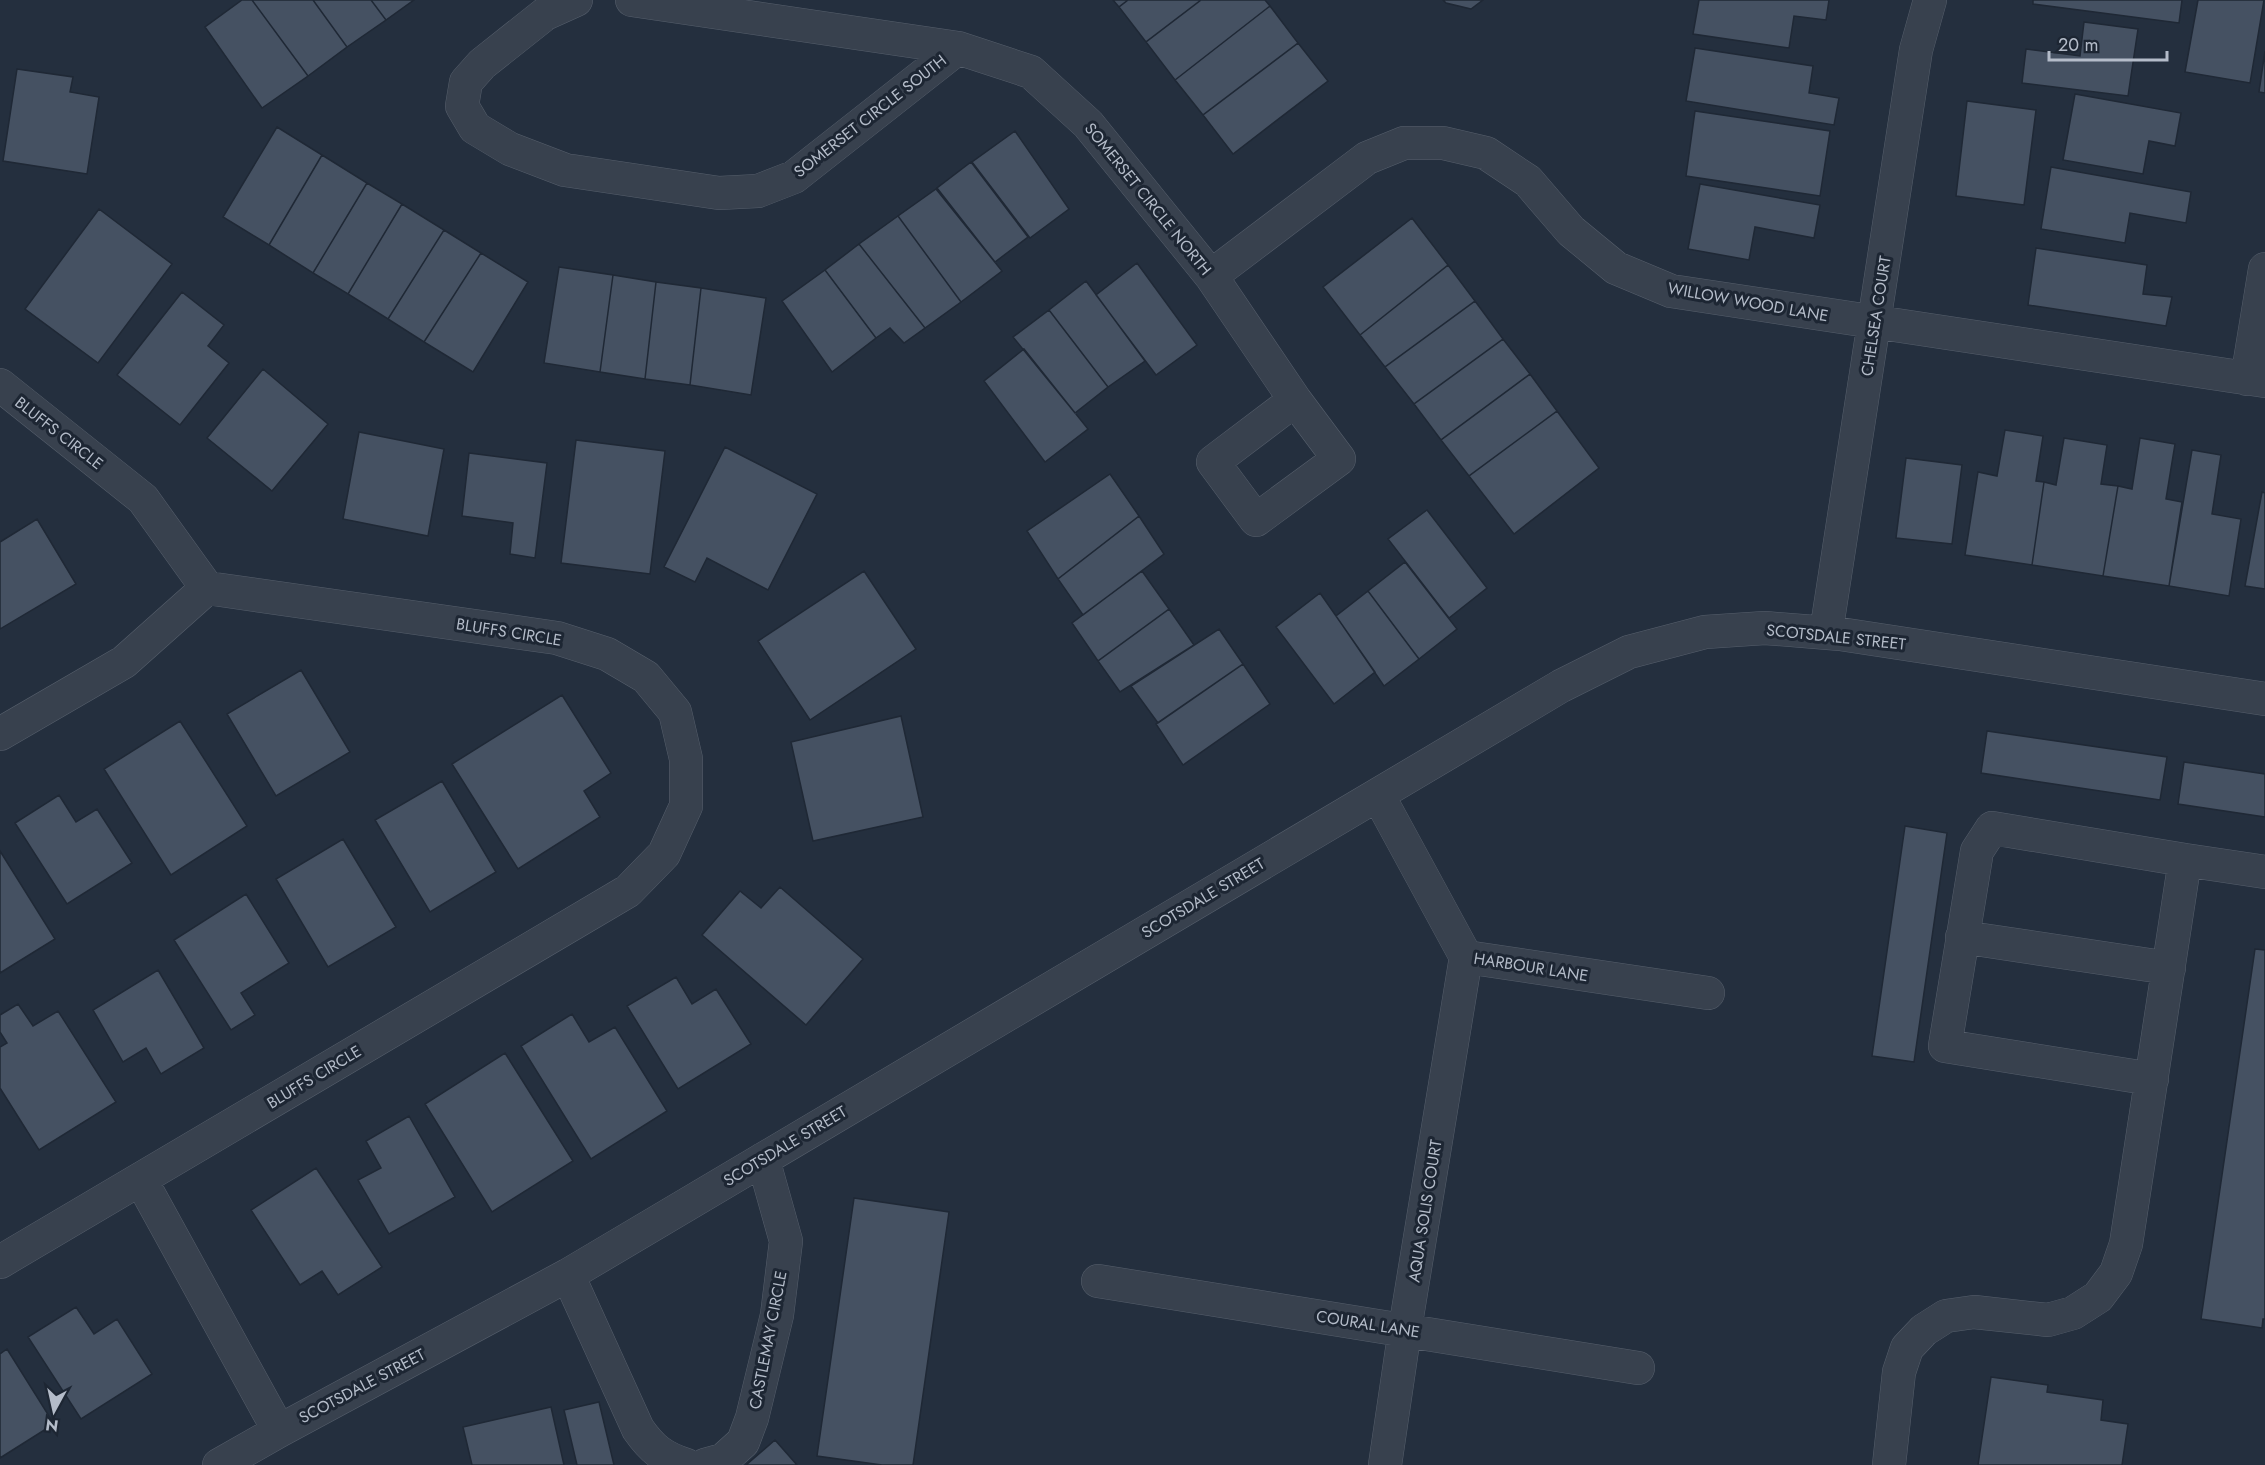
<svg xmlns="http://www.w3.org/2000/svg" width="2265" height="1465" font-family="Jost,sans-serif">
	<style>
		.building { fill: #455162; stroke: #1f2835; stroke-width: 1.5 }
		.lines { fill: none; stroke-linecap: round; stroke-linejoin: round }
		.minor-casing { stroke: #565f6c; stroke-width: 34 }
		.minor { stroke: #38414e; stroke-width: 33 }
		.labels { text-anchor: middle; dominant-baseline: central; stroke-width: 6; stroke-linejoin: round; paint-order: stroke }
		.street-label { font-size: 16px; fill: #b4bcc9; stroke: #1d2633 }
	</style>
	<rect width="100%" height="100%" fill="#242f3e"/>
	<path class="building" d="M 242,0 L 252,0 L 308,76 L 262,108 L 205,27 Z
		M 252,0 L 313,0 L 347,47 L 308,76 Z
		M 313,0 L 371,0 L 386,20 L 347,47 Z
		M 371,0 L 414,0 L 386,20 Z
		M 1113,0 L 1128,0 L 1119,7 Z
		M 1128,0 L 1201,0 L 1146,42 L 1119,7 Z
		M 1201,0 L 1265,0 L 1270,6 L 1175,80 L 1146,42 Z
		M 1443,0 L 1483,0 L 1471,9 L 1446,3 Z
		M 1699,0 L 1829,0 L 1826,20 L 1794,16 L 1789,48 L 1693,34 Z
		M 2033,0 L 2182,0 L 2179,23 L 2033,4 Z
		M 2198,0 L 2264,0 L 2250,83 L 2185,72 Z
		M 1270,6 L 1298,43 L 1203,115 L 1175,80 Z
		M 2084,22 L 2138,29 L 2128,96 L 2022,83 L 2026,49 L 2080,56 Z
		M 1298,43 L 1328,81 L 1233,154 L 1203,115 Z
		M 1695,48 L 1813,66 L 1809,93 L 1839,98 L 1834,125 L 1686,101 Z
		M 2265,51 L 2265,93 L 2259,92 Z
		M 17,69 L 73,77 L 70,92 L 99,97 L 87,174 L 3,161 Z
		M 2075,94 L 2181,113 L 2175,146 L 2149,141 L 2143,174 L 2063,160 Z
		M 1967,101 L 2036,110 L 2024,205 L 1956,196 Z
		M 1695,111 L 1830,131 L 1820,196 L 1686,176 Z
		M 277,127 L 322,155 L 269,245 L 223,217 Z
		M 1015,131 L 1069,209 L 1030,238 L 972,162 Z
		M 322,155 L 367,183 L 313,273 L 269,245 Z
		M 971,162 L 1028,237 L 995,262 L 937,188 Z
		M 2051,167 L 2191,192 L 2186,223 L 2130,213 L 2125,243 L 2041,229 Z
		M 367,183 L 402,204 L 348,294 L 313,273 Z
		M 1700,184 L 1820,205 L 1814,238 L 1755,227 L 1749,260 L 1688,249 Z
		M 936,189 L 1002,271 L 961,302 L 898,216 Z
		M 402,204 L 444,230 L 388,319 L 348,294 Z
		M 99,209 L 172,264 L 98,363 L 25,309 Z
		M 898,216 L 961,302 L 925,328 L 859,244 Z
		M 1412,218 L 1448,265 L 1360,335 L 1323,287 Z
		M 444,230 L 481,253 L 424,342 L 388,319 Z
		M 859,244 L 925,328 L 904,343 L 890,328 L 876,338 L 825,270 Z
		M 2036,248 L 2147,265 L 2143,294 L 2172,297 L 2166,326 L 2028,305 Z
		M 481,253 L 528,282 L 473,372 L 424,342 Z
		M 1137,263 L 1197,345 L 1156,375 L 1096,295 Z
		M 1448,265 L 1475,301 L 1385,367 L 1360,335 Z
		M 559,267 L 613,275 L 600,372 L 544,363 Z
		M 825,270 L 876,338 L 832,372 L 782,301 Z
		M 613,275 L 656,282 L 645,379 L 600,372 Z
		M 1086,281 L 1145,361 L 1108,387 L 1049,310 Z
		M 656,282 L 701,288 L 690,385 L 645,379 Z
		M 701,288 L 766,298 L 751,395 L 690,385 Z
		M 182,292 L 224,325 L 208,346 L 229,363 L 180,425 L 117,375 Z
		M 1475,301 L 1503,339 L 1414,404 L 1385,367 Z
		M 1049,310 L 1108,387 L 1075,413 L 1013,337 Z
		M 1503,339 L 1530,374 L 1441,440 L 1414,404 Z
		M 1024,349 L 1088,429 L 1045,462 L 984,381 Z
		M 263,369 L 328,424 L 272,491 L 207,438 Z
		M 1530,374 L 1557,411 L 1469,476 L 1441,440 Z
		M 1557,411 L 1599,468 L 1514,534 L 1469,476 Z
		M 2005,430 L 2043,436 L 2036,481 L 2044,482 L 2032,565 L 1965,555 L 1978,472 L 1997,476 Z
		M 359,432 L 444,449 L 428,536 L 343,519 Z
		M 2064,438 L 2107,445 L 2101,484 L 2118,486 L 2103,576 L 2032,565 L 2044,482 L 2056,485 Z
		M 2140,438 L 2175,444 L 2166,499 L 2182,502 L 2169,586 L 2103,576 L 2118,486 L 2132,489 Z
		M 576,440 L 665,451 L 650,574 L 561,563 Z
		M 725,447 L 817,494 L 768,590 L 707,558 L 695,582 L 664,567 Z
		M 2192,450 L 2221,455 L 2212,514 L 2241,519 L 2229,596 L 2169,586 Z
		M 469,453 L 547,463 L 535,558 L 510,554 L 513,523 L 462,516 Z
		M 1906,458 L 1962,465 L 1952,544 L 1896,538 Z
		M 1110,474 L 1139,516 L 1058,579 L 1027,531 Z
		M 2262,492 L 2265,493 L 2265,589 L 2245,586 Z
		M 1427,510 L 1487,588 L 1449,618 L 1388,539 Z
		M 1139,516 L 1164,554 L 1083,615 L 1058,579 Z
		M 37,519 L 76,584 L 0,629 L 0,542 Z
		M 1405,562 L 1457,629 L 1419,659 L 1368,591 Z
		M 864,571 L 916,649 L 810,720 L 758,641 Z
		M 1142,571 L 1169,609 L 1098,661 L 1072,623 Z
		M 1368,591 L 1419,659 L 1384,686 L 1336,616 Z
		M 1320,593 L 1375,672 L 1334,704 L 1276,627 Z
		M 1169,609 L 1194,645 L 1120,692 L 1098,661 Z
		M 1219,629 L 1243,664 L 1158,723 L 1131,686 Z
		M 1243,664 L 1270,704 L 1183,765 L 1156,724 Z
		M 301,670 L 350,752 L 276,796 L 227,714 Z
		M 562,695 L 611,773 L 584,791 L 600,817 L 518,869 L 452,764 Z
		M 901,716 L 923,817 L 813,841 L 791,742 Z
		M 180,721 L 247,826 L 171,875 L 104,769 Z
		M 1987,731 L 2167,757 L 2160,800 L 1981,773 Z
		M 2184,762 L 2265,774 L 2265,817 L 2178,804 Z
		M 442,781 L 496,872 L 430,912 L 375,820 Z
		M 59,795 L 76,822 L 97,809 L 132,863 L 67,904 L 15,823 Z
		M 1905,826 L 1947,833 L 1914,1062 L 1872,1056 Z
		M 343,839 L 396,927 L 328,967 L 276,879 Z
		M 0,851 L 55,939 L 0,973 Z
		M 780,887 L 863,959 L 806,1025 L 702,935 L 740,891 L 761,908 Z
		M 246,894 L 289,963 L 241,993 L 255,1015 L 231,1030 L 174,940 Z
		M 2255,949 L 2265,950 L 2265,1319 L 2263,1319 L 2262,1328 L 2201,1319 Z
		M 158,970 L 204,1048 L 161,1074 L 146,1048 L 123,1062 L 93,1010 Z
		M 676,977 L 692,1004 L 716,989 L 751,1044 L 678,1089 L 627,1006 Z
		M 18,1004 L 33,1026 L 58,1011 L 116,1102 L 39,1150 L 0,1088 L 0,1047 L 7,1043 L 0,1032 L 0,1015 Z
		M 572,1014 L 589,1042 L 615,1027 L 667,1111 L 591,1159 L 521,1046 Z
		M 505,1053 L 573,1161 L 492,1212 L 425,1104 Z
		M 409,1116 L 455,1197 L 389,1234 L 358,1180 L 381,1168 L 366,1141 Z
		M 316,1168 L 382,1267 L 338,1295 L 322,1271 L 300,1285 L 251,1210 Z
		M 854,1198 L 949,1212 L 913,1465 L 882,1465 L 817,1456 Z
		M 76,1307 L 94,1334 L 117,1319 L 152,1374 L 81,1419 L 28,1337 Z
		M 7,1349 L 54,1424 L 0,1458 L 0,1354 Z
		M 1991,1377 L 2048,1385 L 2047,1392 L 2103,1400 L 2101,1420 L 2128,1424 L 2122,1465 L 1978,1465 Z
		M 599,1402 L 614,1465 L 577,1465 L 564,1410 Z
		M 551,1407 L 564,1465 L 472,1465 L 463,1427 Z
		M 775,1440 L 797,1465 L 746,1465 Z"/>
	<g class="lines">
		<defs>
			<path id="minor" d="M 576,0 L 545,14 L 482,64 L 466,82 L 462,106 L 475,128 L 510,149 L 565,170 L 719,193 L 758,191 L 794,177 L 958,48
				M 632,0 L 958,48 L 1031,72 L 1088,124 L 1211,276 L 1295,400
				M 1211,276 L 1367,158 L 1404,143 L 1443,143 L 1486,153 L 1528,181 L 1571,231 L 1616,268 L 1671,291 L 2265,381
				M 2247,379 L 2265,269
				M 0,385 L 143,499 L 207,588 L 557,638 L 607,654 L 646,677 L 675,712 L 686,759 L 686,806 L 664,854 L 628,891 L 0,1262
				M 1295,400 L 1339,459 L 1256,520 L 1213,462 Z
				M 1826,633 L 1916,50 L 1930,0
				M 0,734 L 124,662 L 207,588
				M 1378,795 L 1466,957
				M 1962,937 L 2169,968
				M 1466,957 L 1708,993
				M 2152,1079 L 1945,1046 L 1977,851 L 1992,828 L 2185,860
				M 141,1180 L 279,1431
				M 568,1275 L 638,1429 C 652,1449 662,1457 686,1465
				M 1098,1281 L 1638,1368
				M 219,1465 L 279,1431 L 568,1275 L 1561,686 L 1629,652 L 1705,632 L 1765,628 L 1840,634 L 2265,699
				M 705,1465 L 723,1460 L 743,1442 L 752,1418 L 777,1315 L 786,1241 L 763,1159
				M 1385,1465 L 1405,1329 L 1466,957
				M 1889,1465 L 1899,1372 L 1907,1348 L 1924,1330 L 1946,1316 L 1974,1312 L 2048,1320 L 2073,1313 L 2098,1297 L 2116,1273 L 2126,1244 L 2185,860 L 2265,872"/>
		</defs>
		<use href="#minor" class="minor-casing"/>
		<use href="#minor" class="minor"/>
	</g>
	<g class="labels">
		<g class="street-label">
			<text transform="translate(870 116) rotate(-38)">SOMERSET CIRCLE SOUTH</text>
			<text transform="translate(1148 199) rotate(51)">SOMERSET CIRCLE NORTH</text>
			<text transform="translate(1748 302) rotate(10)">WILLOW WOOD LANE</text>
			<text transform="translate(1876 316) rotate(-81)">CHELSEA COURT</text>
			<text transform="translate(59 433) rotate(38)">BLUFFS CIRCLE</text>
			<text transform="translate(509 632) rotate(9)">BLUFFS CIRCLE</text>
			<text transform="translate(1836 637) rotate(6)">SCOTSDALE STREET</text>
			<text transform="translate(1203 898) rotate(-31)">SCOTSDALE STREET</text>
			<text transform="translate(1531 967) rotate(9)">HARBOUR LANE</text>
			<text transform="translate(314 1077) rotate(-31)">BLUFFS CIRCLE</text>
			<text transform="translate(785 1146) rotate(-31)">SCOTSDALE STREET</text>
			<text transform="translate(1425 1211) rotate(-81)">AQUA SOLIS COURT</text>
			<text transform="translate(1368 1324) rotate(9)">COURAL LANE</text>
			<text transform="translate(768 1340) rotate(-79)">CASTLEMAY CIRCLE</text>
			<text transform="translate(362 1386) rotate(-28)">SCOTSDALE STREET</text>
		</g>
	</g>
	<g transform="translate(54 1411) rotate(188)" stroke="#1d2633" stroke-width="4.5" paint-order="stroke">
	<path d="M0-4.5L10 22L0 15L-10 22Z" fill="#b4bcc9"/>
	<text y="-9" font-size="16" font-weight="bold" text-anchor="middle" fill="#b4bcc9">N</text>
	</g>
	<path d="M2049 51v9h118v-9" fill="none" stroke="#b4bcc9" stroke-width="3"/>
	<text x="2058" y="51" font-size="18" fill="#b4bcc9" stroke="#1d2633" stroke-width="4.5" paint-order="stroke">20 m</text>
</svg>
